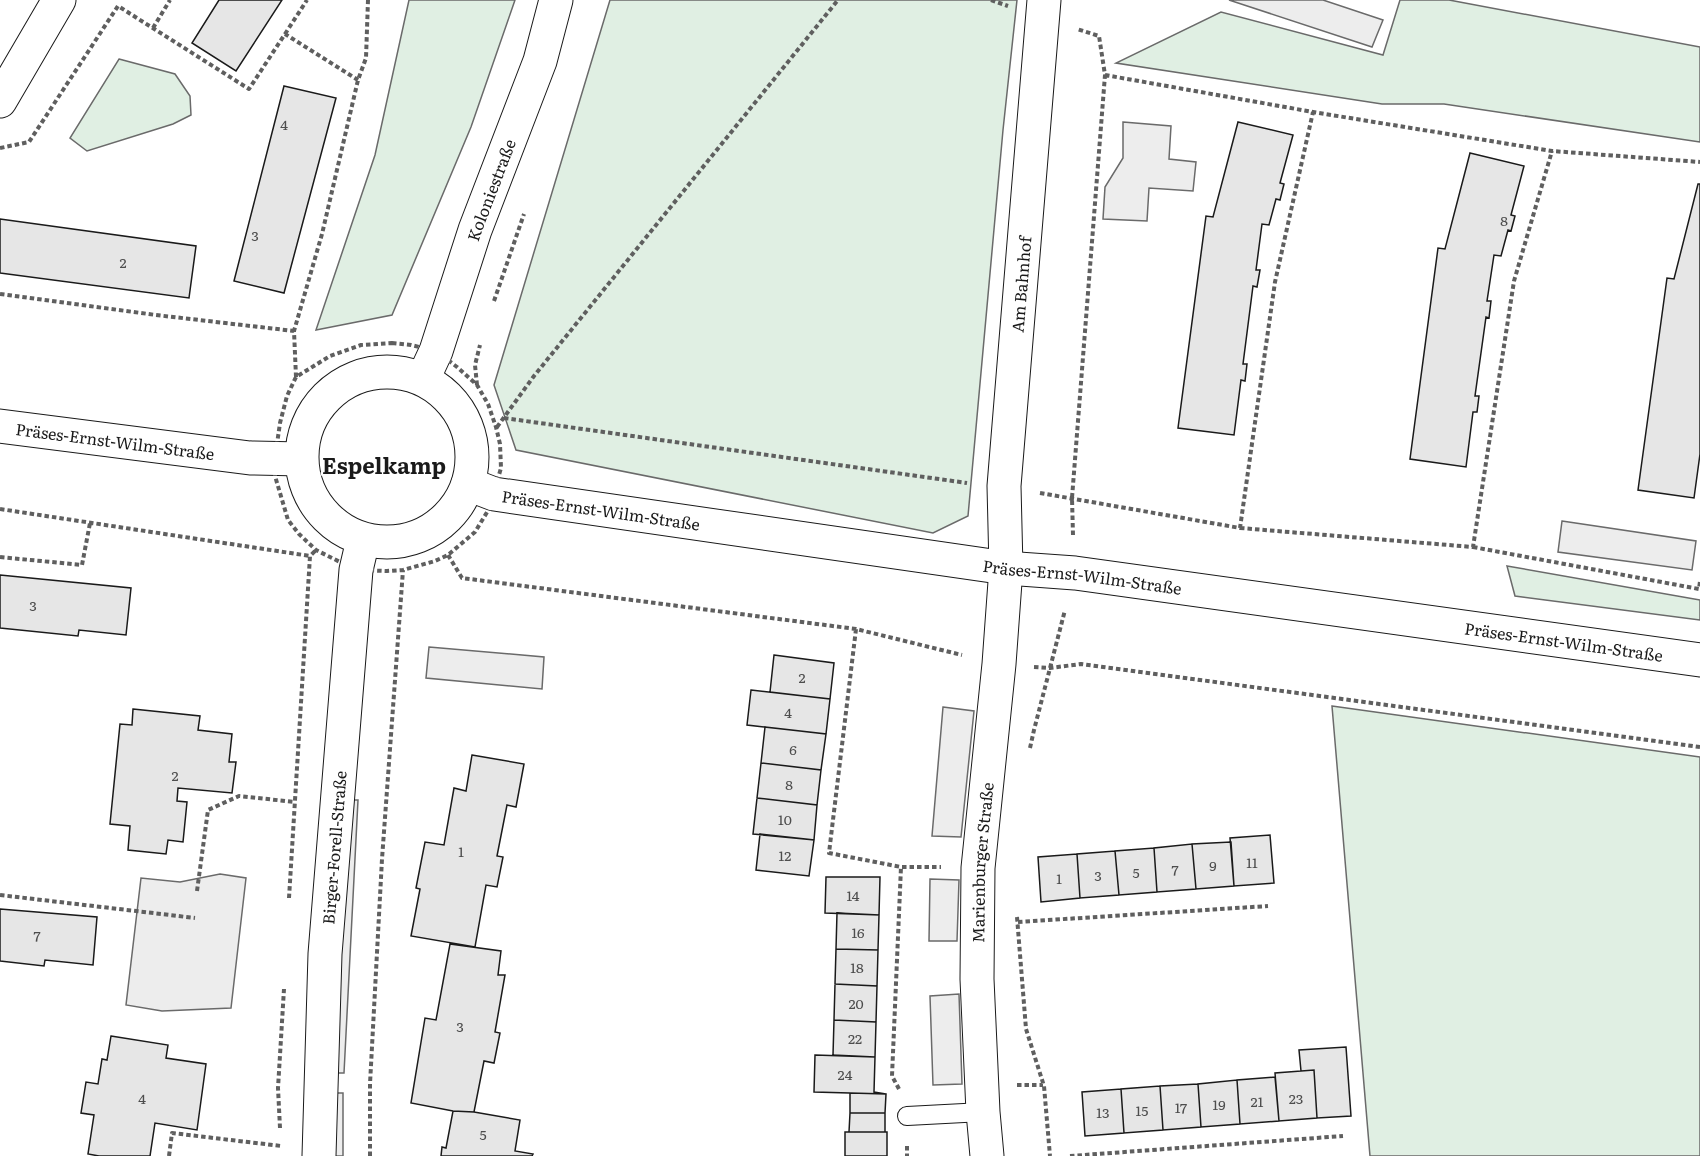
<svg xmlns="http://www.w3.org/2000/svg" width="1700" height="1156" font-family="Literata,serif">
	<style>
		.green { fill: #e0efe3; stroke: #6a6a6a; stroke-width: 1.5 }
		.parking { fill: #ededed; stroke: #6a6a6a; stroke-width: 1.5 }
		.building { fill: #e6e6e6; stroke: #1a1a1a; stroke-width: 1.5 }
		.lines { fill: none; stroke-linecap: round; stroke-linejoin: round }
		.lane-casing { stroke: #1a1a1a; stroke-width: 20 }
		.street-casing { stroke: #1a1a1a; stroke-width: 35 }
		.path { stroke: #5f5f5f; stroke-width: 4; stroke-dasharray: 4.5 3; stroke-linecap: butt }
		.lane { stroke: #fff; stroke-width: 18 }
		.street { stroke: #fff; stroke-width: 33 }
		.labels { text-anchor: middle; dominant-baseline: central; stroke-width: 4.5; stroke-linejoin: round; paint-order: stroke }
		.number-label { font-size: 14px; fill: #4d4d4d }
		.street-label { font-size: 16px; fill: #1a1a1a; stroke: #fff }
		.district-label { font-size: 22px; font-weight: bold; fill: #1a1a1a; stroke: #fff }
	</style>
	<rect width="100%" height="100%" fill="#fff"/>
	<path class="green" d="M 409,0 L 515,0 L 471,127 L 392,315 L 316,330 L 375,155 Z
		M 610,0 L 1017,0 L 1003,130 L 968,516 L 933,533 L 516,450 L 494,385 Z
		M 1400,0 L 1449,0 L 1700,47 L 1700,142 L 1444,104 L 1382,104 L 1116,63 L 1221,12 L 1383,55 Z
		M 119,59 L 175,74 L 190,96 L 191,115 L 173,124 L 87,151 L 70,138 Z
		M 1507,566 L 1700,600 L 1700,620 L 1515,596 Z
		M 1332,706 L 1700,757 L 1700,1156 L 1370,1156 Z"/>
	<path class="parking" d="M 1229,0 L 1323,0 L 1383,20 L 1372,47 Z
		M 1123,122 L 1171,126 L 1169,159 L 1196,162 L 1193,191 L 1149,188 L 1147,221 L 1103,219 L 1105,187 L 1123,158 Z
		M 1562,521 L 1696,541 L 1692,570 L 1558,552 Z
		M 429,647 L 544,657 L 542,689 L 426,678 Z
		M 943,707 L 974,711 L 961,837 L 932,836 Z
		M 347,800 L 358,800 L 344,1073 L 333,1073 Z
		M 220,874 L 246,878 L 231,1008 L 162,1011 L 126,1005 L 141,878 L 180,882 Z
		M 930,879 L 959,880 L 957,941 L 929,941 Z
		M 959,994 L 962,1084 L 933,1085 L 930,996 Z
		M 333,1093 L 343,1093 L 343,1156 L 333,1156 Z"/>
	<path class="building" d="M 219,0 L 282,0 L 236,71 L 192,43 Z
		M 284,86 L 336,98 L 284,293 L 234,281 Z
		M 1238,122 L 1293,135 L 1280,183 L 1284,184 L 1280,200 L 1276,199 L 1269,225 L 1262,224 L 1256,270 L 1260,270 L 1257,287 L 1253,286 L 1243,364 L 1247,364 L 1245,381 L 1241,380 L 1234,435 L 1178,428 L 1206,216 L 1213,217 Z
		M 1470,153 L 1524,166 L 1511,215 L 1515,216 L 1511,231 L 1508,230 L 1501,256 L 1494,255 L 1487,301 L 1491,301 L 1489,318 L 1486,317 L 1475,396 L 1479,396 L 1477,412 L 1473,412 L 1466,467 L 1410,459 L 1438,248 L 1445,249 Z
		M 1698,184 L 1700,184 L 1700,454 L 1694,498 L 1638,490 L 1667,278 L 1674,279 Z
		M 0,219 L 196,246 L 189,298 L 0,273 Z
		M 0,575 L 131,588 L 126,635 L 79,630 L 78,636 L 0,628 Z
		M 774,655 L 834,663 L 830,699 L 770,692 Z
		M 751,690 L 830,699 L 826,734 L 747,725 Z
		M 133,709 L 200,716 L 198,730 L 232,734 L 229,762 L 236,762 L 232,793 L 178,788 L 177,801 L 187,802 L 183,842 L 168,840 L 166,854 L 128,850 L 130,826 L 110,824 L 120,724 L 132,725 Z
		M 765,727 L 826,734 L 821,770 L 761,763 Z
		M 472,755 L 524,764 L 516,807 L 507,805 L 497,856 L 503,857 L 497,887 L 486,885 L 475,947 L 411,936 L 420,889 L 416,888 L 425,842 L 444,845 L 454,788 L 466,791 Z
		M 761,763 L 821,770 L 817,805 L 757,798 Z
		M 757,798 L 817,805 L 814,840 L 753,834 Z
		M 760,834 L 814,840 L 809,876 L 756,870 Z
		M 1270,835 L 1274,883 L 1234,886 L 1230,838 Z
		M 1231,842 L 1234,886 L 1196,889 L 1192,844 Z
		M 1192,844 L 1196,889 L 1157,892 L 1154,848 Z
		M 1154,848 L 1157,892 L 1119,895 L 1115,851 Z
		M 1115,851 L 1119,895 L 1080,898 L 1077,854 Z
		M 1077,854 L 1080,898 L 1041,902 L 1038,857 Z
		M 826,877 L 880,877 L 879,915 L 825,913 Z
		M 0,909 L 97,917 L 93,965 L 45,960 L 44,966 L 0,961 Z
		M 837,913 L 879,915 L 878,950 L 836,949 Z
		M 450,944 L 501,951 L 498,975 L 505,975 L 495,1032 L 500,1033 L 494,1063 L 484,1061 L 474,1112 L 453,1111 L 411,1103 L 425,1018 L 436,1020 Z
		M 836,949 L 878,950 L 877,986 L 835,984 Z
		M 835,984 L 877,986 L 876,1022 L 834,1020 Z
		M 834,1020 L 876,1022 L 875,1057 L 833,1055 Z
		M 111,1036 L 168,1045 L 166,1058 L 206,1064 L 197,1130 L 155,1123 L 150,1156 L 99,1156 L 88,1154 L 94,1115 L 81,1113 L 86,1082 L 98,1084 L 102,1059 L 107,1060 Z
		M 1346,1047 L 1351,1116 L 1317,1118 L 1314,1070 L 1301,1071 L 1299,1050 Z
		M 815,1055 L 875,1057 L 874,1092 L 886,1094 L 814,1092 Z
		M 1314,1070 L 1317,1118 L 1279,1121 L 1275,1073 Z
		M 1275,1077 L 1279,1121 L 1240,1124 L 1237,1080 Z
		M 1237,1080 L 1240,1124 L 1201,1127 L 1198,1084 Z
		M 1198,1084 L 1201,1127 L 1163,1130 L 1160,1086 Z
		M 1160,1086 L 1163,1130 L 1124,1133 L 1121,1089 Z
		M 1121,1089 L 1124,1133 L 1085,1136 L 1082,1092 Z
		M 850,1093 L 886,1094 L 885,1113 L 850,1113 Z
		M 453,1111 L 474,1112 L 520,1120 L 515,1151 L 533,1154 L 532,1156 L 441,1156 L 442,1147 L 446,1148 Z
		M 850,1113 L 885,1113 L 885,1132 L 849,1132 Z
		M 845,1132 L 887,1132 L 887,1156 L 845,1156 Z"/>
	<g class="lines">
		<defs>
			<path id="lane" d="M 907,1116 L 983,1112"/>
			<g id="street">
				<path d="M 0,101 L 59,0"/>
				<circle cx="387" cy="457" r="85"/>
				<path id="s1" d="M 423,379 L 436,351 L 475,230 L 540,61 L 556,0"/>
				<path id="s2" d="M 0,426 L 250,458 L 301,459"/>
				<path id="s3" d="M 468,484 L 494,494 L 1006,568 L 1075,573 L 1700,660"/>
				<path id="s4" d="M 319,1156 L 325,954 L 356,570 L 363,540"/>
				<path id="s5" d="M 987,1156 L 983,1112 L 977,979 L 978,868 L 999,664 L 1006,568 L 1004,486 L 1044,0"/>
			</g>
		</defs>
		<use href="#lane" class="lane-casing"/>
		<use href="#street" class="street-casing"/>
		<path class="path" d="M 991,0 L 1008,6
			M 153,28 L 170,0
			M 285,34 L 307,0
			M 1105,75 L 1313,112 L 1552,151 L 1700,162
			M 0,148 L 29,142 L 118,6 L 249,89 L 285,34 L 358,80
			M 0,294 L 156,315 L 294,331
			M 494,301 L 524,214
			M 392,343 L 411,345 L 436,351 L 457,367 L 477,385 L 488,404 L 496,427 L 500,444 L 501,468 L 489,509 L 475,532 L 448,555 L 435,561 L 403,570 L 387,571 L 356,570 L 316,550 L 299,534 L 288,520 L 275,476 L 275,458 L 280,423 L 287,396 L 296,377 L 330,356 L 361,345 Z
			M 296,377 L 294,331 L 322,234 L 358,80 L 366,58 L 368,0
			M 477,385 L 475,365 L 480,345
			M 504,418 L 967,483
			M 497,427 L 534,376 L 838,0
			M 1040,493 L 1240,528 L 1275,282 L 1313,112
			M 0,509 L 310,556
			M 1240,528 L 1473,547 L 1514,281 L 1552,151
			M 1073,535 L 1072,498 L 1105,75 L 1099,36 L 1077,29
			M 1473,547 L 1699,589 L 1700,581
			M 448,555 L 462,578 L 856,629 L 962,655
			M 0,557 L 82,565 L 90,523
			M 856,629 L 829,853 L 901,867 L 941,867
			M 1034,667 L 1050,668 L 1081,664 L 1700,747
			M 1030,748 L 1034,730 L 1065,610
			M 197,891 L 208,810 L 239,796 L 295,802
			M 0,895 L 195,918
			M 289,898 L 310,556 L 316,550
			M 1017,917 L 1026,1029 L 1044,1086 L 1050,1156
			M 1018,922 L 1268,906
			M 1017,1085 L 1043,1085
			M 899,1089 L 892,1076 L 901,867
			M 280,1128 L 278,1088 L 284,989
			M 907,1146 L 907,1156
			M 169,1156 L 172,1133 L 281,1146
			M 370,1156 L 370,1084 L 382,859 L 403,570
			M 1070,1156 L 1343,1136"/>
		<use href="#lane" class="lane"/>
		<use href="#street" class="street"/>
	</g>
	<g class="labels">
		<g class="number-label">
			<text x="284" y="124">4</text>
			<text x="1504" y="220">8</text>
			<text x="255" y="235">3</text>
			<text x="123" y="262">2</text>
			<text x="33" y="605">3</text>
			<text x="802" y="677">2</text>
			<text x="788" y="712">4</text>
			<text x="793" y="749">6</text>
			<text x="175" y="775">2</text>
			<text x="789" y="784">8</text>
			<text x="785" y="819">10</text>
			<text x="461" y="851">1</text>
			<text x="785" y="855">12</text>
			<text x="1252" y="862">11</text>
			<text x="1213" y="865">9</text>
			<text x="1175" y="869">7</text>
			<text x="1136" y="872">5</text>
			<text x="1098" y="875">3</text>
			<text x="1059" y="878">1</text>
			<text x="853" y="895">14</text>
			<text x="858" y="932">16</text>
			<text x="37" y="935">7</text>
			<text x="857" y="967">18</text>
			<text x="856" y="1003">20</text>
			<text x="460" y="1026">3</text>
			<text x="855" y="1038">22</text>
			<text x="845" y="1074">24</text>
			<text x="142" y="1098">4</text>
			<text x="1296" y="1098">23</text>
			<text x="1257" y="1101">21</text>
			<text x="1219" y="1104">19</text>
			<text x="1181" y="1107">17</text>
			<text x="1142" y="1110">15</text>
			<text x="1103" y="1112">13</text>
			<text x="483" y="1134">5</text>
		</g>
		<g class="street-label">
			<text stroke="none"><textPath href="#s1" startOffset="201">Koloniestraße</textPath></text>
			<text stroke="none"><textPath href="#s5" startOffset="874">Am Bahnhof</textPath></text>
			<text stroke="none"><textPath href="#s2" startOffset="116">Präses-Ernst-Wilm-Straße</textPath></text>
			<text stroke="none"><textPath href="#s3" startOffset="136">Präses-Ernst-Wilm-Straße</textPath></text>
			<text stroke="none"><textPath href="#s3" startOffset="622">Präses-Ernst-Wilm-Straße</textPath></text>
			<text stroke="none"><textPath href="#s3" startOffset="1108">Präses-Ernst-Wilm-Straße</textPath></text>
			<text stroke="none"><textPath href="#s4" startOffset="309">Birger-Forell-Straße</textPath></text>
			<text stroke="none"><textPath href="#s5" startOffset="294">Marienburger Straße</textPath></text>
		</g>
		<g class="district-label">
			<text x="384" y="464">Espelkamp</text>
		</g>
	</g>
</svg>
